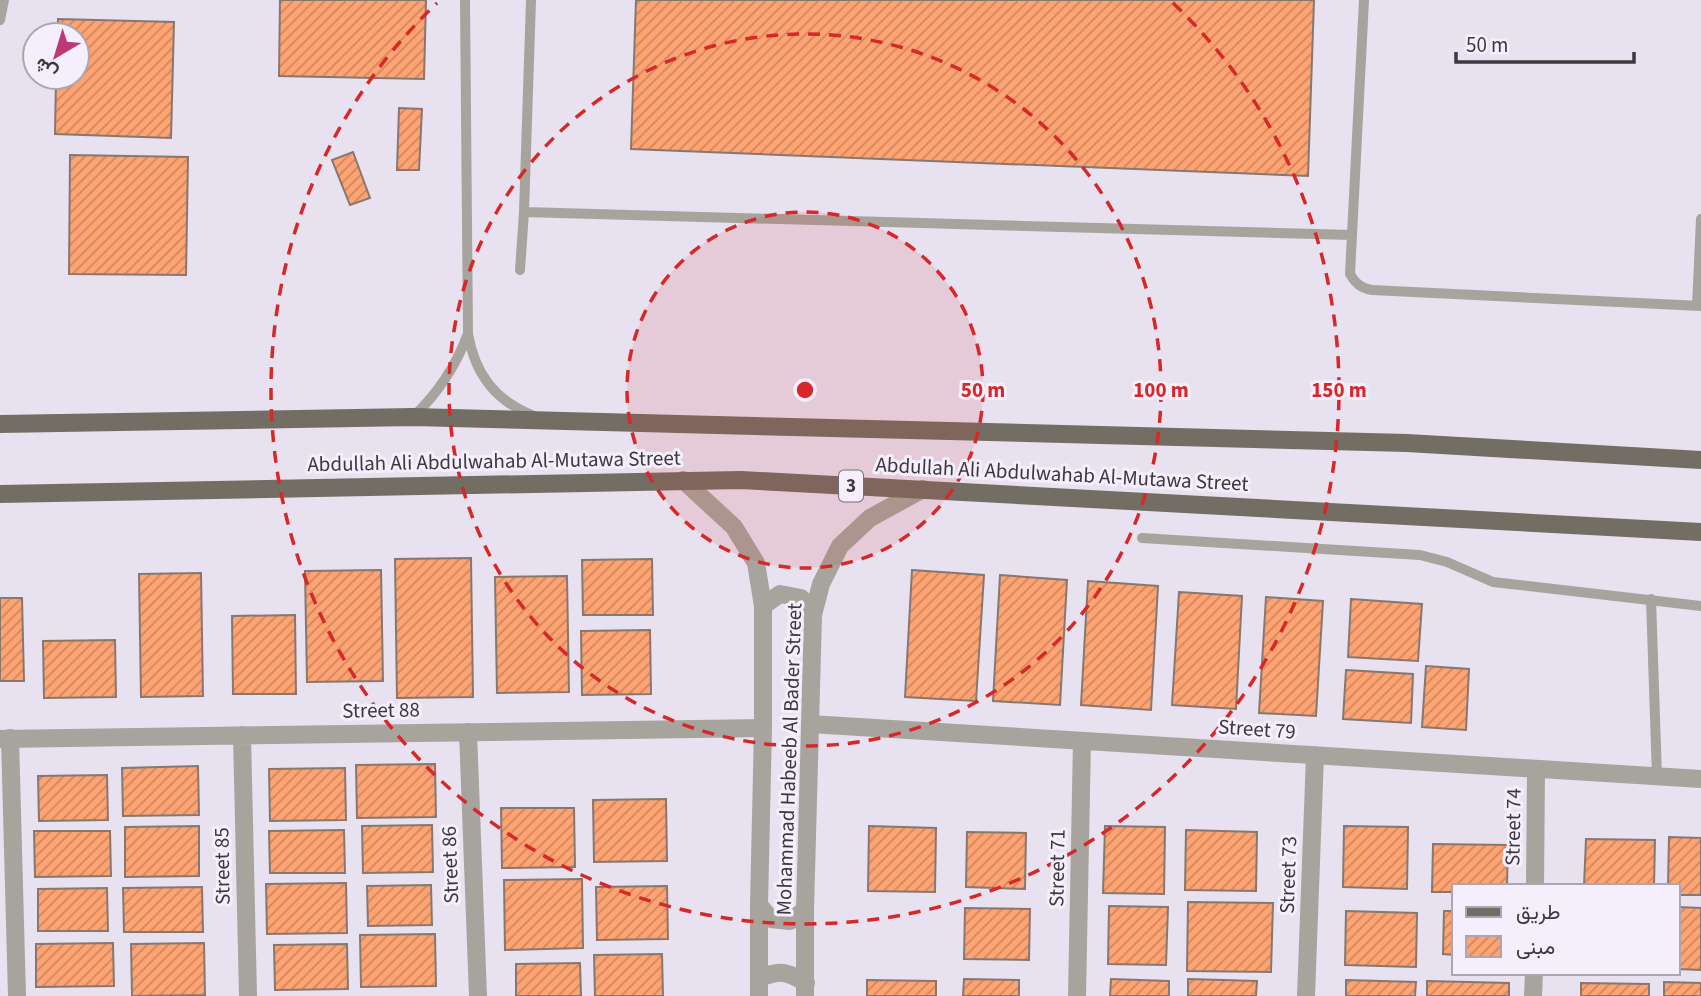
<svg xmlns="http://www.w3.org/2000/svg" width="1701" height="996" font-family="'Source Sans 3',Vazirmatn,sans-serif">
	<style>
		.building { fill: url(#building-hatch); stroke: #867871; stroke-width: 2 }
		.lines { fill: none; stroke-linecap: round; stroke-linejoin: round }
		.service { stroke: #a7a49e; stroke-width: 10 }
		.minor { stroke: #a7a49e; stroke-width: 18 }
		.tertiary { stroke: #a7a49e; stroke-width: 18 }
		.primary { stroke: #736e64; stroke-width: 18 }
		.ring { fill: none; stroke: #d62828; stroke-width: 3.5; stroke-dasharray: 12 9 }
		.labels { text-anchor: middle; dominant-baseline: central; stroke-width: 6; stroke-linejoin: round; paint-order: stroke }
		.shield { fill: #f5eefd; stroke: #746f77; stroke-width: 2 }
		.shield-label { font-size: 19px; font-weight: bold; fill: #3c393e }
		.street-label { font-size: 21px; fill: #3c393e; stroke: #f5eefd }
		.centre { fill: #d62828; stroke: #f5eefd; stroke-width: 3.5 }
		.ring-label { font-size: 21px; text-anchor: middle; font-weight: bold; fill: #d62828; stroke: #f5eefd; stroke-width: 6; stroke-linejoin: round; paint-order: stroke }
	</style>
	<defs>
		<pattern id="building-hatch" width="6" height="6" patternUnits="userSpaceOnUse" patternTransform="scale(1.75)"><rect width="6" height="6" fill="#fea372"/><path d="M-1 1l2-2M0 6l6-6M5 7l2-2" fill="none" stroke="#cf865f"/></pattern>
	</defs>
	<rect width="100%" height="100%" fill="#e8e1ef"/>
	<path class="building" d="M 280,0 L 426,0 L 424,79 L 279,76 Z
		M 636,0 L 1314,0 L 1308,176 L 631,149 Z
		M 58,19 L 174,22 L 171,138 L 55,134 L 56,77 L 77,77 L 77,35 L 57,35 Z
		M 399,108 L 422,109 L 419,170 L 397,170 Z
		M 353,152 L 370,198 L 350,205 L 332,160 Z
		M 70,155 L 188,157 L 186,275 L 69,274 Z
		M 471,558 L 473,697 L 397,698 L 395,559 Z
		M 652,559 L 653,615 L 583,615 L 582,560 Z
		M 381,570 L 383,681 L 307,682 L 305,571 Z
		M 912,570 L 984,575 L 976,701 L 905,697 Z
		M 201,573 L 203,696 L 141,697 L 139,574 Z
		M 1000,575 L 1067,580 L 1060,705 L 993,701 Z
		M 567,576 L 569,692 L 497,693 L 495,577 Z
		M 1088,581 L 1158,586 L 1151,710 L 1081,705 Z
		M 1179,592 L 1242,596 L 1236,709 L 1172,705 Z
		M 1266,597 L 1323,601 L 1316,716 L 1259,713 Z
		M 0,598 L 22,598 L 24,681 L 0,681 Z
		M 1351,599 L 1422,604 L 1418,661 L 1348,657 Z
		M 295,615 L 296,694 L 233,694 L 232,616 Z
		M 650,630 L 651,694 L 582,695 L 581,631 Z
		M 115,640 L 116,697 L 44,698 L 43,641 Z
		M 1426,666 L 1469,669 L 1466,730 L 1422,727 Z
		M 1346,670 L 1413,674 L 1411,723 L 1343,719 Z
		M 435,764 L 436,817 L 357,818 L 356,765 Z
		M 198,766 L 199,815 L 123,816 L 122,768 Z
		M 345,768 L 346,820 L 270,821 L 269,769 Z
		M 107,775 L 108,820 L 39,821 L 38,776 Z
		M 666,799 L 667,861 L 594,862 L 593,800 Z
		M 501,808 L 574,808 L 575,867 L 502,868 Z
		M 432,825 L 433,872 L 363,873 L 362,826 Z
		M 199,826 L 199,876 L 125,877 L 125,827 Z
		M 869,826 L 936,828 L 935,892 L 868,891 Z
		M 1105,826 L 1165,827 L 1164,894 L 1103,893 Z
		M 1344,826 L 1408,827 L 1407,889 L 1343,887 Z
		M 344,830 L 345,873 L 270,873 L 269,831 Z
		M 1186,830 L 1257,832 L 1256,891 L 1185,890 Z
		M 34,831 L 110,831 L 111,876 L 35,877 Z
		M 967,832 L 1026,833 L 1025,889 L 966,887 Z
		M 1669,837 L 1701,838 L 1701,895 L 1678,895 L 1678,886 L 1668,886 Z
		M 1586,839 L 1655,840 L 1654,886 L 1584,886 Z
		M 1433,844 L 1508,845 L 1507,886 L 1454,886 L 1454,892 L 1432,892 Z
		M 582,879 L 583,948 L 505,950 L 504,880 Z
		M 346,883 L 347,933 L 267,934 L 266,884 Z
		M 431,885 L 432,925 L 368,926 L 367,886 Z
		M 667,886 L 668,939 L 597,940 L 596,887 Z
		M 202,887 L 203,932 L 124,932 L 123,888 Z
		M 107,888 L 108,931 L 38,931 L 38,889 Z
		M 1188,902 L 1273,903 L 1271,972 L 1187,971 Z
		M 1109,906 L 1168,907 L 1166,965 L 1108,964 Z
		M 1678,907 L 1701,908 L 1701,970 L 1678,969 Z
		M 965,908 L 1030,909 L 1029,960 L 964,959 Z
		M 1346,911 L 1417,913 L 1416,967 L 1345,965 Z
		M 1444,911 L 1454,911 L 1454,955 L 1443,954 Z
		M 435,934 L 436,986 L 361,987 L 360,935 Z
		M 113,943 L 114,986 L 36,987 L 36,944 Z
		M 204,943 L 205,995 L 132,996 L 131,944 Z
		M 347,944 L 348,989 L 275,990 L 274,945 Z
		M 662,954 L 663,996 L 595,996 L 594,955 Z
		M 580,963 L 581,996 L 516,996 L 516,964 Z
		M 964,979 L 1019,980 L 1019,996 L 963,996 Z
		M 1111,979 L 1169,981 L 1169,996 L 1110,996 Z
		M 1188,979 L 1257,981 L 1256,996 L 1188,996 Z
		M 867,980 L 936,981 L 936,996 L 867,996 Z
		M 1346,980 L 1416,982 L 1415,996 L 1346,996 Z
		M 1427,981 L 1509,983 L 1509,996 L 1427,996 Z
		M 1664,982 L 1701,983 L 1701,996 L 1664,996 Z
		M 1581,983 L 1649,984 L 1649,996 L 1581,996 Z"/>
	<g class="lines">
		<path class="service" d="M 465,0 L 468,334 C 475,374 495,401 534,416
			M 1364,0 L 1350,274 C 1356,284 1361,288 1372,290 L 1701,306
			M 0,20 L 4,0
			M 524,212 L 1352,235
			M 520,270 L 524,212 L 531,0
			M 1697,306 L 1701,219
			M 413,417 C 438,393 455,368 467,336
			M 1142,538 L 1420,555 L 1447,562 L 1493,582 L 1701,606
			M 1651,599 L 1657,777"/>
		<path class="minor" d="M 810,724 L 1701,779
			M 468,732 L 478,996
			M 242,735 L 248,996
			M 10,738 L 17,996
			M 0,739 L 763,728
			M 1535,886 L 1536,769
			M 1077,996 L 1082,741
			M 1306,996 L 1315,755
			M 1533,996 L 1534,973"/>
		<path class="tertiary" d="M 683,480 L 734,527 L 756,563 L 763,606 L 763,728 L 759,905 L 759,996
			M 763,606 L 780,594 L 801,598 L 813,615
			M 759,905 L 771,919 L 790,921 L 805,910
			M 760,978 C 780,970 787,971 806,983
			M 805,996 L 805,910 L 813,615 L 821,584 L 840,546 L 870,518 L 923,489"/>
		<path class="primary" d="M 0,424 L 413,417 L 1407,443 L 1701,460
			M 0,494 L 741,480 L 1701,532"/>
	</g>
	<circle cx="805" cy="390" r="178" fill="#d62828" fill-opacity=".12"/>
	<g class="ring">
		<circle cx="805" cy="390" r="178"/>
		<circle cx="805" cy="390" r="356"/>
		<path d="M1173 3A534 534 0 1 1 437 3"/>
	</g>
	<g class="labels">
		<rect class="shield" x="839" y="470.5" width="24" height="31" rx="5"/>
		<g class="shield-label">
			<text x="851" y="486">3</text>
		</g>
		<g class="street-label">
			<text transform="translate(494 461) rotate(-1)">Abdullah Ali Abdulwahab Al-Mutawa Street</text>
			<text transform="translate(1062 474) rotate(3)">Abdullah Ali Abdulwahab Al-Mutawa Street</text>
			<text transform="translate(381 710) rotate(-1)">Street 88</text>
			<text transform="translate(1257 729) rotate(4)">Street 79</text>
			<text transform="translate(789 759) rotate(-88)">Mohammad Habeeb Al Bader Street</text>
			<text transform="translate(1513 827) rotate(-89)">Street 74</text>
			<text transform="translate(450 865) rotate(-92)">Street 86</text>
			<text transform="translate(222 866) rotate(-91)">Street 85</text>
			<text transform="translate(1057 868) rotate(-89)">Street 71</text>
			<text transform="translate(1288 875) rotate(-88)">Street 73</text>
		</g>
	</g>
	<circle cx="805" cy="390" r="10" class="centre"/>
	<g class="ring-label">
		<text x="983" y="397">50 m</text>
		<text x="1161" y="397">100 m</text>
		<text x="1339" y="397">150 m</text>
	</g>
	<rect x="1452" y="884" width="228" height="91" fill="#f5eefd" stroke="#aba6b1" stroke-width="2"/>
	<rect x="1466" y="907" width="35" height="10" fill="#736e64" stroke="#aba6b1" stroke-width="2"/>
	<text x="1516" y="919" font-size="21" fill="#3c393e">طريق</text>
	<rect x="1466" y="936" width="35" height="21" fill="url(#building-hatch)" stroke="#aba6b1" stroke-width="2"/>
	<text x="1516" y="954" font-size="21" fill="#3c393e">مبنى</text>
	<g transform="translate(56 56) rotate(218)"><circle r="33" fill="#f5eefd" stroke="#aba6b1" stroke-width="2"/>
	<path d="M0-5L12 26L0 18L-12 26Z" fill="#be3776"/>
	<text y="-10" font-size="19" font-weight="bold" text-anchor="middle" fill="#3c393e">ش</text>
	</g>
	<path d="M1456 52v10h178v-10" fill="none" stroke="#3c393e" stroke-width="3.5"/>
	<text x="1466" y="52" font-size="21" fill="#3c393e" stroke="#f5eefd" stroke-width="5" paint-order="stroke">50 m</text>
</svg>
